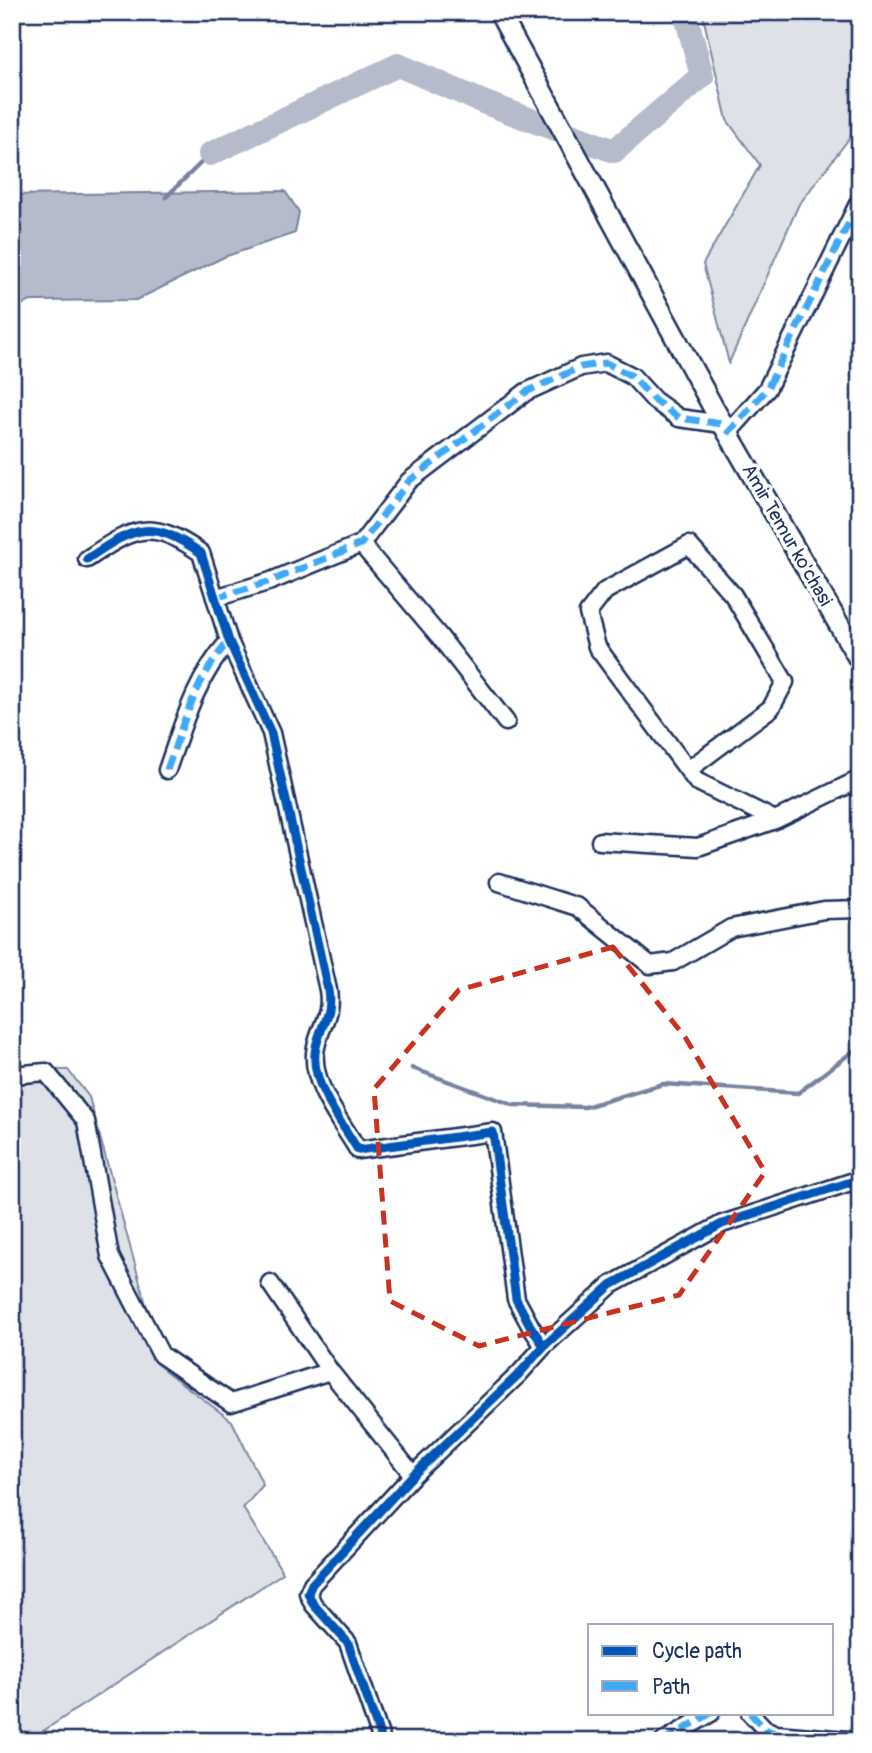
<svg xmlns="http://www.w3.org/2000/svg" width="872" height="1753" font-family="Pangolin,sans-serif">
	<style>
		.green { fill: #dee1e7; stroke: #7c88a2; stroke-width: 2 }
		.water { fill: #b5bbca; stroke: #77839f; stroke-width: 2 }
		.lines { fill: none; stroke-linecap: round; stroke-linejoin: round }
		.stream { stroke: #77839f; stroke-width: 4.5 }
		.river { stroke: #b5bbca; stroke-width: 24 }
		.minor-casing { stroke: #1b2f5e; stroke-width: 21 }
		.major-casing { stroke: #1b2f5e; stroke-width: 24 }
		.minor { stroke: #fff; stroke-width: 16 }
		.major { stroke: #fff; stroke-width: 19 }
		.quiet { stroke: #3fa9f5; stroke-width: 7; stroke-dasharray: 14 7; stroke-linecap: butt }
		.cycleway-casing { stroke: #fff; stroke-width: 13 }
		.cycleway { stroke: #0057b8; stroke-width: 9 }
		.marked { fill: none; stroke: #c8321e; stroke-width: 5; stroke-dasharray: 14 9; stroke-linejoin: round }
		.labels { text-anchor: middle; dominant-baseline: central; stroke-width: 7; stroke-linejoin: round; paint-order: stroke }
		.street-label { font-size: 19px; fill: #1b2f5e; stroke: #fff }
	</style>
	<rect width="100%" height="100%" fill="#fff"/>
	<filter id="ink" filterUnits="userSpaceOnUse"><feTurbulence type="fractalNoise" baseFrequency=".0143" numOctaves="2"/><feDisplacementMap in="SourceGraphic" scale="14" xChannelSelector="R" yChannelSelector="G"/><feConvolveMatrix kernelMatrix="1 2 1 2 8 2 1 2 1" color-interpolation-filters="sRGB"/></filter>
	<g filter="url(#ink)">
		<path class="green" d="M 702,12 L 860,12 L 860,124 L 798,206 L 729,363 L 703,264 L 760,165 L 727,120 Z
			M 12,1069 L 68,1070 L 89,1097 L 164,1370 L 232,1421 L 263,1485 L 243,1508 L 283,1573 L 28,1741 L 12,1741 Z"/>
		<path class="water" d="M 285,191 L 299,212 L 295,233 L 224,257 L 136,300 L 31,301 L 12,308 L 12,195 Z"/>
		<g class="lines">
			<path class="stream" d="M 166,197 L 210,154
				M 412,1068 L 513,1105 L 585,1107 L 663,1084 L 798,1093 L 860,1046"/>
			<path class="river" d="M 210,154 L 398,65 L 483,102 L 614,151 L 702,76 L 685,12"/>
			<defs>
				<path id="minor" d="M 727,434 L 767,389 L 860,200
					M 361,544 L 439,636 L 506,722
					M 87,559 C 134,527 151,518 201,553 L 229,641 L 271,733 L 328,990 C 332,1015 321,1024 316,1047 C 308,1081 341,1121 358,1150 L 493,1132 L 516,1299 L 531,1327 L 544,1346
					M 215,598 L 271,581 L 361,544 L 409,481 L 526,392 L 581,367 L 606,363 L 632,376 L 654,400 L 679,418 L 722,424
					M 167,770 C 183,724 196,678 229,641
					M 688,770 L 771,708 L 785,682 L 733,595 L 689,545 L 605,591 L 588,613 L 597,647 L 696,781 L 775,820
					M 600,841 L 698,847 L 775,820 L 860,779
					M 499,882 L 578,907 L 650,965 L 673,962 L 731,928 L 824,910 L 860,909
					M 12,1075 L 46,1072 L 86,1121 L 110,1256 L 161,1355 L 231,1403 L 330,1371
					M 270,1283 L 330,1371 L 413,1475
					M 750,1713 L 765,1729 L 776,1734 L 860,1741
					M 382,1741 L 348,1643 L 313,1604 L 308,1593 L 312,1584 L 413,1475 L 519,1374 L 544,1346 L 611,1285 L 722,1224 L 860,1179
					M 664,1741 L 711,1713"/>
				<path id="major" d="M 499,12 L 714,409 L 860,661"/>
			</defs>
			<use href="#minor" class="minor-casing"/>
			<use href="#major" class="major-casing"/>
			<use href="#minor" class="minor"/>
			<use href="#major" class="major"/>
			<path class="quiet" d="M 727,434 L 767,389 L 860,200
				M 215,598 L 271,581 L 361,544 L 409,481 L 526,392 L 581,367 L 606,363 L 632,376 L 654,400 L 679,418 L 722,424
				M 167,770 C 183,724 196,678 229,641
				M 750,1713 L 765,1729 L 776,1734 L 860,1741
				M 664,1741 L 711,1713"/>
			<defs>
				<path id="cycleway" d="M 87,559 C 134,527 151,518 201,553 L 229,641 L 271,733 L 328,990 C 332,1015 321,1024 316,1047 C 308,1081 341,1121 358,1150 L 493,1132 L 516,1299 L 531,1327 L 544,1346
					M 382,1741 L 348,1643 L 313,1604 L 308,1593 L 312,1584 L 413,1475 L 519,1374 L 544,1346 L 611,1285 L 722,1224 L 860,1179"/>
			</defs>
			<use href="#cycleway" class="cycleway-casing"/>
			<use href="#cycleway" class="cycleway"/>
		</g>
	</g>
	<path class="marked" d="M 613,947 L 685,1037 L 765,1172 L 679,1295 L 479,1346 L 390,1301 L 374,1089 L 459,990 Z"/>
	<g class="labels">
		<g class="street-label">
			<text transform="translate(787 535) rotate(60)">Amir Temur ko'chasi</text>
		</g>
	</g>
	<rect width="872" height="1753" fill="none" stroke="#fff" stroke-width="42"/>
	<rect x="21" y="21" width="830" height="1711" fill="none" stroke="#1b2f5e" stroke-width="2.5" filter="url(#ink)"/>
	<rect x="588" y="1624" width="245" height="91" fill="#ffffff" stroke="#a4acbf" stroke-width="2"/>
	<rect x="602" y="1646" width="35" height="10" fill="#0057b8" stroke="#a4acbf" stroke-width="2"/>
	<text x="652" y="1658" font-size="21" fill="#1b2f5e">Cycle path</text>
	<rect x="602" y="1681" width="35" height="10" fill="#3fa9f5" stroke="#a4acbf" stroke-width="2"/>
	<text x="652" y="1694" font-size="21" fill="#1b2f5e">Path</text>
</svg>
